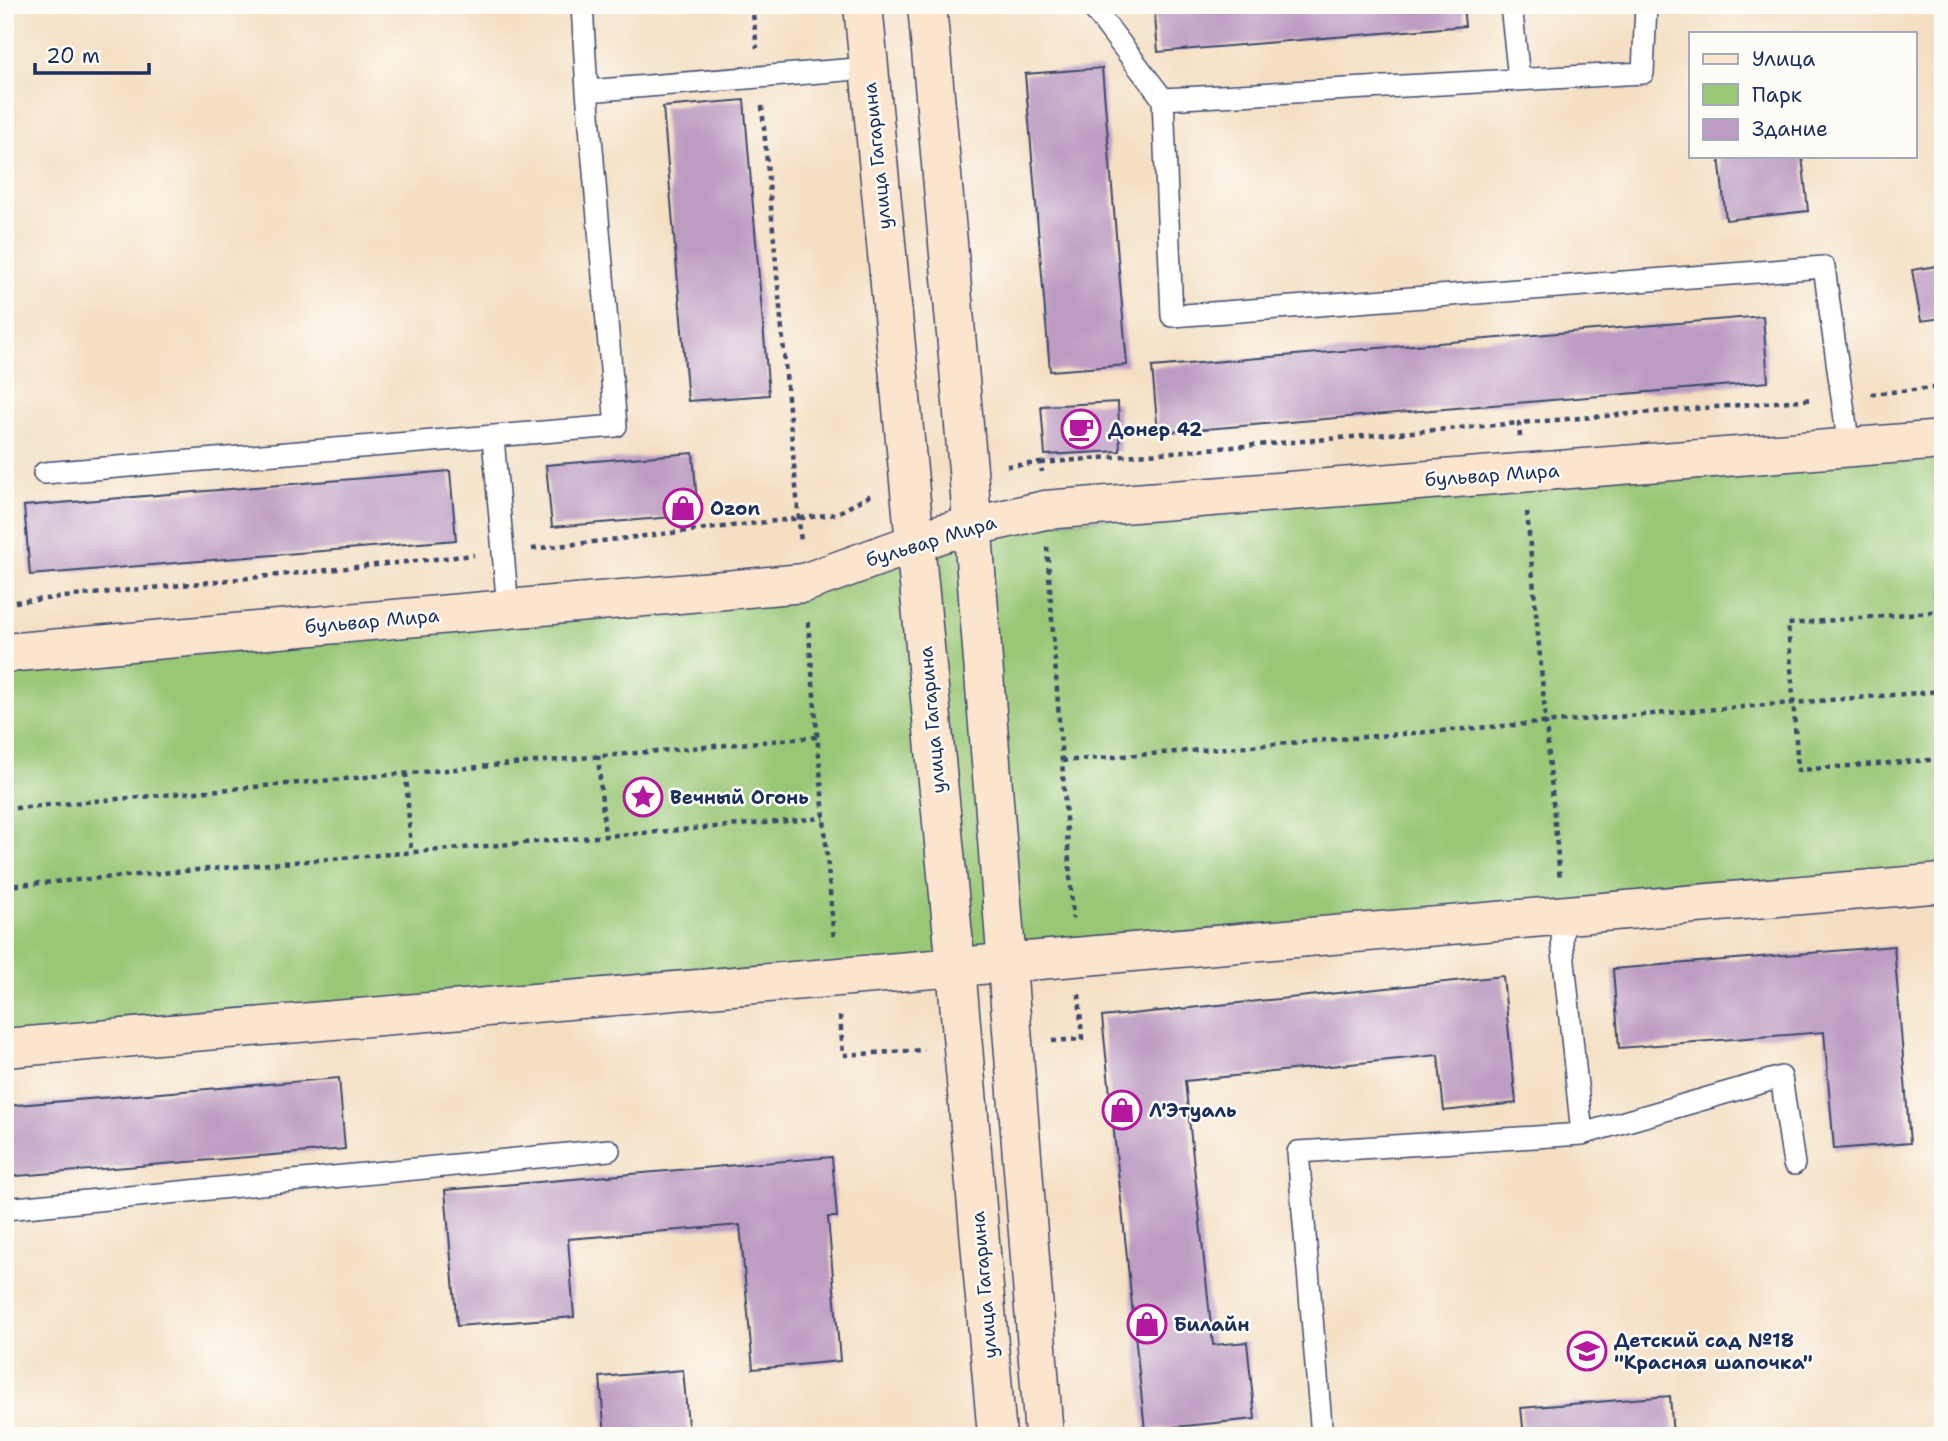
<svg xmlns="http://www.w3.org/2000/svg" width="1948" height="1441" font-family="'Shantell Sans',sans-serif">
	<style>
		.green { fill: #99c776; stroke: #5a7b6a; stroke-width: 2 }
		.building { fill: #bd9cc2 }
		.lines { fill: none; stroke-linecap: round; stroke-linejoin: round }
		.lane-casing { stroke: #3c496d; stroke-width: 24 }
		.secondary-casing { stroke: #3c496d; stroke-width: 41 }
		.path { stroke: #3c496d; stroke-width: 4.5; stroke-dasharray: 5 5; stroke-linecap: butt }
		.lane { stroke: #fff; stroke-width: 21 }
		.secondary { stroke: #fce5cf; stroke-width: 38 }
		.labels { text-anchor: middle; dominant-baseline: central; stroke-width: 5; stroke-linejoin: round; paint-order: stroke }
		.street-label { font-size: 19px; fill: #1b2f5e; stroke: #fdfcf7 }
		.poi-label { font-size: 19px; font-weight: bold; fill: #1b2f5e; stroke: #fdfcf7; text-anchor: start }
	</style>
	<rect width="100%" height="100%" fill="#fdfcf7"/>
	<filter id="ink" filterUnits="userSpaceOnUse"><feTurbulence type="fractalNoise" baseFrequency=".0143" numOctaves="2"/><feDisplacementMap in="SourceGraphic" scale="14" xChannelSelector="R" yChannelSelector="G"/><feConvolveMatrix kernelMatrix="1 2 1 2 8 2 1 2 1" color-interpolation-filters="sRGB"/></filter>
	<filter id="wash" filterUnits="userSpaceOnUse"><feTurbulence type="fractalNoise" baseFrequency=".00686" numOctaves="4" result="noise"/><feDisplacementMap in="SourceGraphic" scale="28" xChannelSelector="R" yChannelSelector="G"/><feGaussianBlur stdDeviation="1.57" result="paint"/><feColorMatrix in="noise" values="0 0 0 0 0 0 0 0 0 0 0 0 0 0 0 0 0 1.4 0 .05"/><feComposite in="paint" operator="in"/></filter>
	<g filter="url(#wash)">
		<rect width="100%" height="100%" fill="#f4dfc3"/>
		<path class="green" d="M 1943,441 L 1943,883 L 5,1048 L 5,653 L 804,583 L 943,533 Z"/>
		<g id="blocks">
			<path class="building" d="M 1154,5 L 1463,5 L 1465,26 L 1158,52 Z
				M 1102,68 L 1127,365 L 1050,371 L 1025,74 Z
				M 744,100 L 769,395 L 688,401 L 663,107 Z
				M 1719,156 L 1802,156 L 1808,211 L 1726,220 Z
				M 1943,265 L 1943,318 L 1921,321 L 1912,270 Z
				M 1763,316 L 1768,382 L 1158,433 L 1152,367 Z
				M 1118,402 L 1120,451 L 1045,455 L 1041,406 Z
				M 693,453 L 698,515 L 552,527 L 546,465 Z
				M 450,471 L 456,540 L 30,575 L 24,506 Z
				M 1894,946 L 1910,1143 L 1834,1149 L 1824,1032 L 1619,1048 L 1613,969 Z
				M 1503,976 L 1516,1103 L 1444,1111 L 1438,1055 L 1185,1081 L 1213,1345 L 1247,1342 L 1255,1419 L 1145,1430 L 1102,1017 Z
				M 339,1078 L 345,1149 L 5,1177 L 5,1106 Z
				M 832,1157 L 837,1217 L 828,1217 L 840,1361 L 753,1369 L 740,1225 L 568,1239 L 574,1317 L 457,1326 L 445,1190 Z
				M 683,1370 L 689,1436 L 605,1436 L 600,1377 Z
				M 1670,1396 L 1673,1436 L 1524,1436 L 1521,1408 Z"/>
		</g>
	</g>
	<g filter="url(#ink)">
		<use href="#blocks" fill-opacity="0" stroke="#3c496d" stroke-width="2"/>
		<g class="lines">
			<defs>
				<path id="lane" d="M 582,5 L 587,91
					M 1091,5 L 1163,99
					M 1511,5 L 1519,79
					M 1646,5 L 1643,73 L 1163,99 L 1172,316 L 1824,267 L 1849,448
					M 493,438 L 508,609
					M 44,473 L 616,426 L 587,91 L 869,68
					M 1582,1134 L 1781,1077 L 1794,1164
					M 5,1209 L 609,1150
					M 1322,1436 L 1298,1152 L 1582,1134 L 1562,942 L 1563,915"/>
				<path id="secondary" d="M 863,5 L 956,967 L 997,1436
					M 927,5 L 968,470 L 1044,1436
					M 5,653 L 804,583 L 943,533 L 1045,510 L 1943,440
					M 5,1048 L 1943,883"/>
			</defs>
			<use href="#lane" class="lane-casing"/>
			<use href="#secondary" class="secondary-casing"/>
			<path class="path" d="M 752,5 L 757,48
				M 762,106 L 801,543
				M 1871,394 L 1943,387
				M 1520,437 L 1519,423 L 1814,399
				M 1041,463 L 1519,423
				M 1007,466 L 1041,463 L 1042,472
				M 1527,512 L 1560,880
				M 1047,547 L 1073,919
				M 532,549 L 836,514 L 873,494
				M 5,603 L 474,555
				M 1943,611 L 1788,624 L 1798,770 L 1943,759
				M 808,622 L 834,941
				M 598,755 L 605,837
				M 1062,761 L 1943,691
				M 406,773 L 411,852
				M 5,809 L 817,737
				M 5,886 L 824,818
				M 840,1016 L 843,1055 L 924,1050
				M 1052,1041 L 1082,1039 L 1079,994"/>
			<use href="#lane" class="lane"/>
			<use href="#secondary" class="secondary"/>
		</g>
	</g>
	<defs>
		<symbol id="cafe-ring" viewBox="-11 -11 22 22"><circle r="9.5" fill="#fdfcf7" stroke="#b5179e" stroke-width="1.5"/><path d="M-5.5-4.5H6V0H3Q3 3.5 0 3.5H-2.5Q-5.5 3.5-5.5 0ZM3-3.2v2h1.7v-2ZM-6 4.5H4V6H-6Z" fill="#b5179e"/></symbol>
		<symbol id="shop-ring" viewBox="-11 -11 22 22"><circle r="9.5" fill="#fdfcf7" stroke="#b5179e" stroke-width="1.5"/><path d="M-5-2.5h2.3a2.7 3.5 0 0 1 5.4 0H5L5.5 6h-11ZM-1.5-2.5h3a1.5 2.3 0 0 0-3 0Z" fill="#b5179e"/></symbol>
		<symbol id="sight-ring" viewBox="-11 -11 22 22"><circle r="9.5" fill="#fdfcf7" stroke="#b5179e" stroke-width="1.5"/><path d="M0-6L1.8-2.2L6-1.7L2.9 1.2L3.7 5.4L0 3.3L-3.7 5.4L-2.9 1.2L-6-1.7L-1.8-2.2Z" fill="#b5179e"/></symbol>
		<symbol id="school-ring" viewBox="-11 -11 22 22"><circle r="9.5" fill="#fdfcf7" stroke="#b5179e" stroke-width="1.5"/><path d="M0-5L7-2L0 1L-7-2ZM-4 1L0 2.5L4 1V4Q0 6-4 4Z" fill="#b5179e"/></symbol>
	</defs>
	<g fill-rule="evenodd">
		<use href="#cafe-ring" x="1059" y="407" width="44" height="44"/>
		<use href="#shop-ring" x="661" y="486" width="44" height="44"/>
		<use href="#sight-ring" x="621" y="775" width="44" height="44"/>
		<use href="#shop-ring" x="1100" y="1088" width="44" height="44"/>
		<use href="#shop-ring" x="1125" y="1302" width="44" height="44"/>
		<use href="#school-ring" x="1565" y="1329" width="44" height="44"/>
	</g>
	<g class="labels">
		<g class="street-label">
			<text transform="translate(877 156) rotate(-96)">улица Гагарина</text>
			<text transform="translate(1492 475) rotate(-4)">бульвар Мира</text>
			<text transform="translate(931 541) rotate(-17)">бульвар Мира</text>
			<text transform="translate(372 621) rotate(-5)">бульвар Мира</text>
			<text transform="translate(932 720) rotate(-95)">улица Гагарина</text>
			<text transform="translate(984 1285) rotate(-95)">улица Гагарина</text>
		</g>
		<g class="poi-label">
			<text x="1108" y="429">Донер 42</text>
			<text x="710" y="508">Ozon</text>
			<text x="670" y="797">Вечный Огонь</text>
			<text x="1149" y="1110">Л'Этуаль</text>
			<text x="1174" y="1324">Билайн</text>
			<text x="1614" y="1340">Детский сад №18<tspan x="1614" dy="22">"Красная шапочка"</tspan></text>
		</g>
	</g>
	<rect width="1948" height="1441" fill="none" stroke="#fdfcf7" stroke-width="28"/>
	<rect x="1689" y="32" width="228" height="126" fill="#fdfcf7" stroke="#a3aaba" stroke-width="2"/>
	<rect x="1703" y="54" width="35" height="10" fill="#fce5cf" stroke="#a3aaba" stroke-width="2"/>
	<text x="1752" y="66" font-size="21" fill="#1b2f5e">Улица</text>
	<rect x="1703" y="84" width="35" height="21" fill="#99c776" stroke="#a3aaba" stroke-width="2"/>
	<text x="1752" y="102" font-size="21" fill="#1b2f5e">Парк</text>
	<rect x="1703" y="119" width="35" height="21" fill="#bd9cc2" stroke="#a3aaba" stroke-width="2"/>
	<text x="1752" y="136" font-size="21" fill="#1b2f5e">Здание</text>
	<path d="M35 63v10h114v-10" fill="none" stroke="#1b2f5e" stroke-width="3.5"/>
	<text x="46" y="63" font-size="21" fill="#1b2f5e" stroke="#fdfcf7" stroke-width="5" paint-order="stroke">20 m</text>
</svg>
